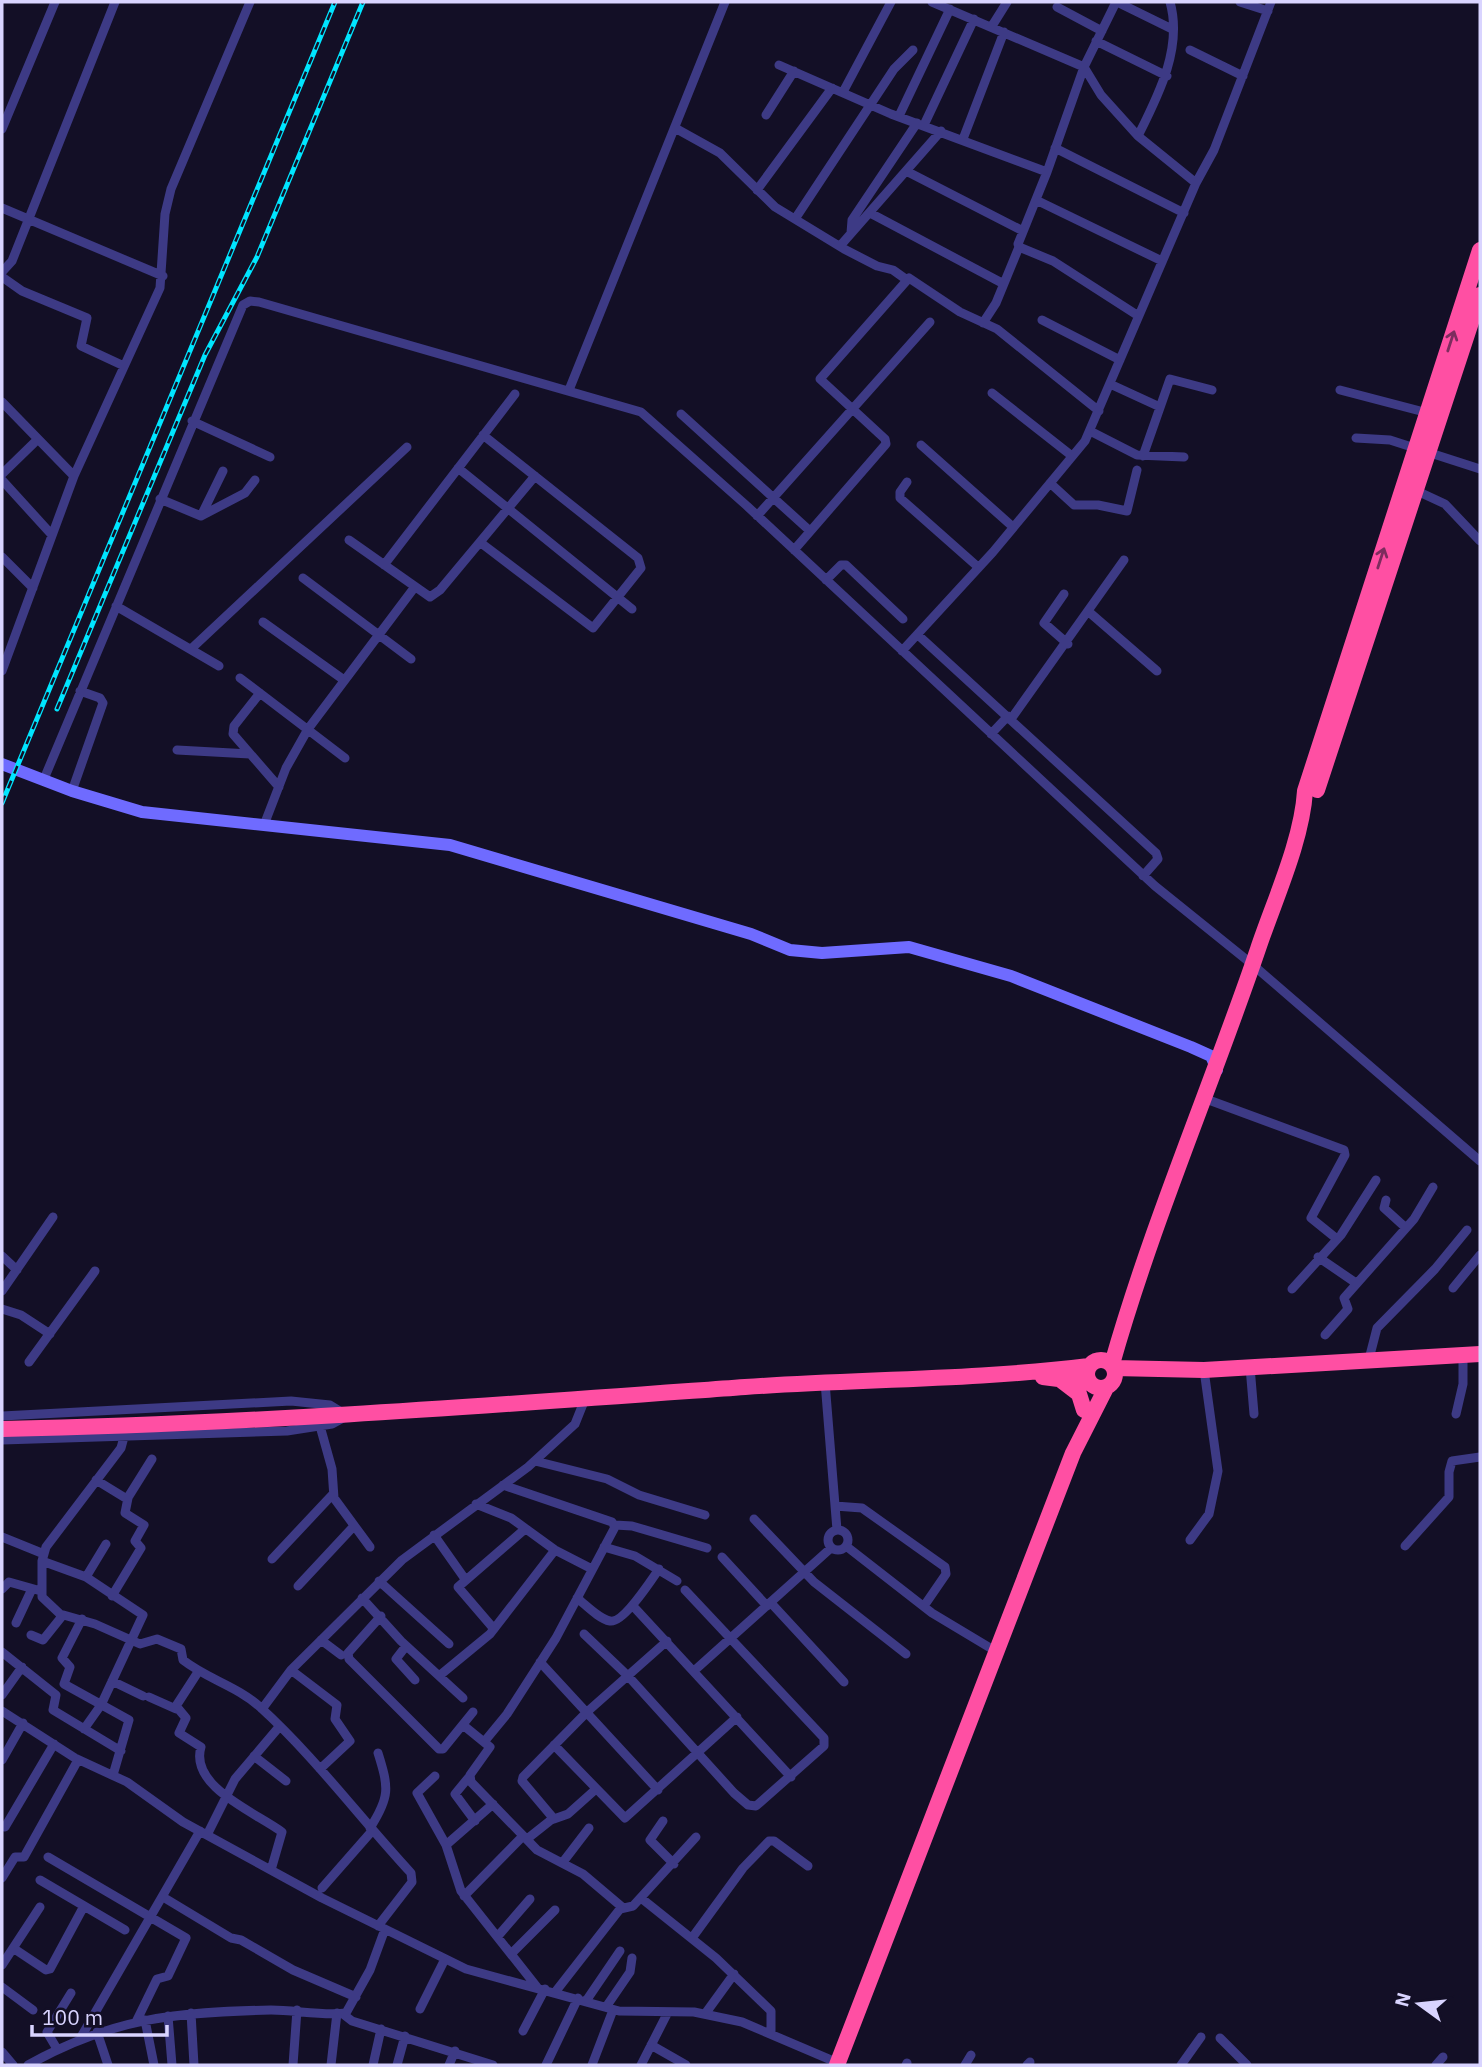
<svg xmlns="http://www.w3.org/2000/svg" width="1482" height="2067" font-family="'IBM Plex Sans',sans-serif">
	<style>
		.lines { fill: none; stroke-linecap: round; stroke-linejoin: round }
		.street { stroke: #3d3a85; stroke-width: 9 }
		.secondary { stroke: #6f6bff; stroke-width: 12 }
		.highway { stroke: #ff4fa3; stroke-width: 16 }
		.rail-casing { stroke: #00e5ff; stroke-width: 5 }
		.rail { stroke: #130f26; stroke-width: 2.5; stroke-dasharray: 8; stroke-linecap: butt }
		.oneway { stroke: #7d2c5e }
	</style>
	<rect width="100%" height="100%" fill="#130f26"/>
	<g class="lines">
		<path class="street" d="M 932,2 L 1084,67 L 1101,95 L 1138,136 C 1158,96 1183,48 1170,2
			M 1117,2 L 1172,29
			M 1240,2 L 1268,11
			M 1057,7 L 1102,31
			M 992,26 L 1007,2
			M 1096,41 L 1167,76
			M 1190,50 L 1243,76
			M 779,65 L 891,114 L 1047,172 L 1084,67 L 1116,2
			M 843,92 L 891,2
			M 766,115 L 794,71
			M 899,116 L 950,9
			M 924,125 L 974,19
			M 675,128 L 720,153 L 775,207 L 844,249 L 877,266 L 893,270 L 907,280
			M 2,129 L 55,2
			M 963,139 L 1004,32
			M 1055,148 L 1184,213
			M 908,172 L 1023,231
			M 1047,172 L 1018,244 L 1019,247 L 1053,261 L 1137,315
			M 1196,183 L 1214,150 L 1271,2
			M 757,190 L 832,88
			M 1036,200 L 1162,261
			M 2,208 L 163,276
			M 872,214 L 1002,283
			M 795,219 L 894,69 L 913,50
			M 851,233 L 852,220 L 917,123
			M 840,246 L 941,131
			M 2,272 L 12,261 L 115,2
			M 2,277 L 22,291 L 87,318 L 81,346 L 124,366
			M 1042,320 L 1120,360
			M 983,323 L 996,303 L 1019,247
			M 1110,384 L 1160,407
			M 569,390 L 725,2
			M 1340,390 L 1428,413
			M 992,393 L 1072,456
			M 2,402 L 74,476
			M 681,414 L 810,531
			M 192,421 L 270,457
			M 1090,431 L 1137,455 L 1184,457
			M 1356,438 L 1390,440 L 1480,469
			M 921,445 L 1013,527
			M 1143,456 L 1170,379 L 1212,390
			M 458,468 L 632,609
			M 2,474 L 38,439
			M 2,480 L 52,535
			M 907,482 L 900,492 L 900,498 L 978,567
			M 1050,483 L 1074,505 L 1098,505 L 1127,511 L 1137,470
			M 1417,491 L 1445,504 L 1480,541
			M 160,499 L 201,516 L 245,493 L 255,480
			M 201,516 L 223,471
			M 757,516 L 930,322
			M 349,540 L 430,597 L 440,590 L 535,476
			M 481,543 L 593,628 L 641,568 L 638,558 L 483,435
			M 794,550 L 886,444 L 885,439 L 820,379 L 909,278 L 960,312 L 997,329 L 1099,411
			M 2,557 L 33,588
			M 384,565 L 515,394
			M 303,578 L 411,659
			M 826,580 L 841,565 L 846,565 L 903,619
			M 1064,594 L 1044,623 L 1068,644
			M 116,606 L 219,666
			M 1089,612 L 1157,671
			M 263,622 L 344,680
			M 918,635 L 1156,853 L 1158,859 L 1143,876
			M 191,649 L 407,447
			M 902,651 L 993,552 L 1085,441 L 1196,183 L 1138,136
			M 2,671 L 74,476 L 160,288 L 165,214 L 171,189 L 250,2
			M 240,678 L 345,758
			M 260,693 L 234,726 L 233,734 L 279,787
			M 1011,719 L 1124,560
			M 991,734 L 1008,716
			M 177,750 L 250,754
			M 44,779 L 243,305 L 250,301 L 259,302 L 641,412 L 747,506 L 1155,886 L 1253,965 L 1480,1161
			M 72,791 L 103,703 L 100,698 L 80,691
			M 264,825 L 286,768 L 308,729 L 414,588
			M 1206,1099 L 1344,1150 L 1345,1155 L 1311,1218 L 1337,1239
			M 1386,1200 L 1384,1208 L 1406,1228
			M 2,1256 L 17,1270
			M 1318,1257 L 1356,1283
			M 1453,1288 L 1480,1255
			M 1292,1289 L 1341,1235 L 1376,1180
			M 2,1291 L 53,1217
			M 2,1309 L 21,1315 L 50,1334
			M 1325,1335 L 1348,1309 L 1344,1298 L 1414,1219 L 1433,1187
			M 1369,1359 L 1377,1328 L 1435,1269 L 1467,1230
			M 29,1362 L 95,1271
			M 1250,1367 L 1254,1414
			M 825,1382 L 837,1530
			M 1456,1414 L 1463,1384 L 1463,1356
			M 2,1416 L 291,1401 L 330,1405 L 343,1413
			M 320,1426 L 332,1469 L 334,1498 L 370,1547
			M 124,1437 L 121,1448 L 46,1547 L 42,1561 L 42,1597 L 60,1614 L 95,1624 L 140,1644 L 157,1639 L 181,1649 L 183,1660 C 207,1679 237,1686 260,1707 C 315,1757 360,1818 411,1873 L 412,1882 L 378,1926
			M 2,1440 L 287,1431 L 332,1424 L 343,1418
			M 535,1461 L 607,1479 L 639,1495 L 705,1515
			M 96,1480 L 127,1499 L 152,1459
			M 476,1504 L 511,1518 L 555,1550 L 592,1569
			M 835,1506 L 862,1508 L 945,1567 L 946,1574 L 924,1606
			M 754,1519 L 814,1582 L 906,1654
			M 615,1525 L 632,1526 L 707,1548
			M828 1540a10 10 0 1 1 20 0a10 10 0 1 1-20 0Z
			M 434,1535 L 465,1579
			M 2,1537 L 44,1554
			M 1190,1540 L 1209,1514 L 1218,1471 L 1204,1370
			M 846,1546 L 932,1613 L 997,1652
			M 1405,1546 L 1449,1497 L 1449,1472 L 1452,1461 L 1480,1457
			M 604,1547 L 635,1556 L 677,1581
			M 722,1557 L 767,1606
			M 272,1559 L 333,1494
			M 42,1561 L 86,1577 L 143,1615 L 101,1705 L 84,1729
			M 86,1577 L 106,1544
			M 379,1581 L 449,1644
			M 298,1586 L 354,1526
			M 2,1589 L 9,1582 L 41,1591
			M 112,1596 L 141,1548 L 135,1541 L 144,1525 L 125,1513 L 128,1498
			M 362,1598 L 401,1641 L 463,1698
			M 577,1598 C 586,1605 599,1619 610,1621 C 623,1624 652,1579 659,1569
			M 771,1603 L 844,1682
			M 633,1606 L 791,1777
			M 381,1616 L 348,1653 L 349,1659 L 439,1749 L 443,1749 L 473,1712
			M 82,1619 L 62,1658 L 70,1667 L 64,1684 L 129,1720 L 113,1775
			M 16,1623 L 31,1591
			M 494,1629 L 458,1587 L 525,1529
			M 584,1634 L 628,1676 L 734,1793 L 748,1805 L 756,1806 L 824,1746 L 824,1738 L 685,1590
			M 31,1635 L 43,1640 L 63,1615
			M 321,1640 L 341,1655
			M 406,1646 L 396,1659 L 415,1680
			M 2,1652 L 56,1695 L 53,1710 L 121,1751
			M 540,1662 L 658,1790
			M 291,1670 L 337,1705 L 335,1719 L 350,1741 L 320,1769
			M 695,1670 L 831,1548
			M 198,1672 L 176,1706 L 186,1718 L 179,1733 L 201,1747 C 189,1787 257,1813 282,1832 L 271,1870
			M 439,1676 L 490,1634 L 555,1550
			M 112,1681 L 143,1696
			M 2,1695 L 22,1667
			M 149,1697 L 176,1709
			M 262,1709 L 291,1670 L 402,1560 L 528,1467 L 575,1424 L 585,1399
			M 2,1711 L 75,1758 L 127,1782 L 183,1822 L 322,1898 L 466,1969 L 619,2011 L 694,2012 L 742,2022 L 838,2063
			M 463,1725 L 490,1747 L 470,1775 L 471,1782 L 537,1850 L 583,1874 L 622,1907
			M 484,1742 L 507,1714 L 556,1638 L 615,1527 L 612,1522 L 503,1485
			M 554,1745 L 625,1818 L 737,1717
			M 254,1756 L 286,1781
			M 2,1760 L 23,1723
			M 435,1776 L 417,1793 L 446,1845 L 461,1891 L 537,1987
			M 469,1777 L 455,1794 L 475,1821
			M 554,1819 L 522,1781 L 523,1777 L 587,1712 L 667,1641
			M 663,1821 L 650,1840 L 674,1864
			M 5,1827 L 54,1744
			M 370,1828 C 390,1797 389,1788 378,1753
			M 207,1835 L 235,1779 L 279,1727
			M 527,1839 L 551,1820 L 568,1814 L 596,1789
			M 446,1845 L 493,1804
			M 48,1857 L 186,1938 L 168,1976 L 157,1979 L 136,2022
			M 563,1862 L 589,1828
			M 2,1878 L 15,1857 L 24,1857 L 78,1760
			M 40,1880 L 125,1930
			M 322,1888 L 372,1831
			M 464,1896 L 523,1836
			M 163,1897 L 231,1938 L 241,1940 L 293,1970 L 356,1997
			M 641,1898 L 716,1958 L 771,2011 L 771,2033
			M 498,1936 L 530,1899
			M 692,1938 L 743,1868 L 769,1841 L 774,1841 L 808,1866
			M 13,1948 L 46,1970 L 50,1969 L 84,1906
			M 512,1953 L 555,1910
			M 2,1965 L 40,1907
			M 2,1987 L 33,2010
			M 556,1991 L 620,1909 L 633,1906 L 696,1837
			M 586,2001 L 620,1951
			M 606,2007 L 630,1972 L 632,1958
			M 420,2009 L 445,1959
			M 191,2013 L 194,2065
			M 343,2014 L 352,2021 L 493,2065
			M 705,2014 L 734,1974
			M 168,2016 L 172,2065
			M 145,2020 L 154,2065
			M 523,2031 L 545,1989
			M 97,2032 L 108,2065
			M 81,2037 L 200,1831
			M 1220,2038 L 1247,2065
			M 651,2045 L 686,2065
			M 57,2049 L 47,2032 L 71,1993
			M 2,2052 L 13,2065
			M 28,2065 C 112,2018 176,2012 271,2010 C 295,2010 323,2016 346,2013 L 370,1970 L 385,1929
			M 293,2065 L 297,2010
			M 331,2065 L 337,2013
			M 373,2065 L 381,2029
			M 397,2065 L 405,2036
			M 449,2065 L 455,2051
			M 546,2065 L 578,1998
			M 592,2065 L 613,2010
			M 641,2065 L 668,2012
			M 906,2065 L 907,2063
			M 965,2065 L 971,2055
			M 1027,2065 L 1030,2062
			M 1181,2065 L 1201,2037
			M 1436,2065 L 1443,2057"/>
		<path class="secondary" d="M 2,764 L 72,791 L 142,812 L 450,845 L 751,934 L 790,950 L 822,953 L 909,947 L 1011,976 L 1191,1047 L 1211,1056 L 1217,1070"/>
		<path class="highway" d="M 1317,790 L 1480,295
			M1087 1374a14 14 0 1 1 28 0a14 14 0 1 1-28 0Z
			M 1112,1364 C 1152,1223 1211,1087 1258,949 C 1274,901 1302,841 1305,791 L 1480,250
			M 1114,1368 L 1204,1370 L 1480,1354
			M 1043,1377 L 1090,1383
			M 1062,1381 L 1079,1394 L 1084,1410
			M 2,1429 C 250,1424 497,1405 745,1387 C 860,1379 975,1380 1089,1366
			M 837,2065 L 1073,1453 L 1106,1388"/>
		<defs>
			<path id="rail" d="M 57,709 L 205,355 L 257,257 L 363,2
				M 2,803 L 335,2"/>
		</defs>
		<use href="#rail" class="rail-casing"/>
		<use href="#rail" class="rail"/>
	</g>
	<defs><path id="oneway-shaft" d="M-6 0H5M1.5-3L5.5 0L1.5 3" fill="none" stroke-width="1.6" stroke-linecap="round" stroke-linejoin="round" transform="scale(1.75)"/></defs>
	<g class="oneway">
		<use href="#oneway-shaft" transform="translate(1451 341) rotate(-72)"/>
		<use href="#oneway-shaft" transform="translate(1381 558) rotate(-72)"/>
	</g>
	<rect width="1482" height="2067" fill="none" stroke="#d9d4ff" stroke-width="7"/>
	<g transform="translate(1419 2004) rotate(285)" stroke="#130f26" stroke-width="5" paint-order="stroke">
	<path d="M0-5L12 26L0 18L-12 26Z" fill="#d9d4ff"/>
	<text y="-10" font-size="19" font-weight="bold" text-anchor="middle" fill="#d9d4ff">N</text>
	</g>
	<path d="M32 2025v10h135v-10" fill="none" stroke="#d9d4ff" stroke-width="3.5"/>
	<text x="42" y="2025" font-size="21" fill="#d9d4ff" stroke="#130f26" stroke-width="5" paint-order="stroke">100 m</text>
</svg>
